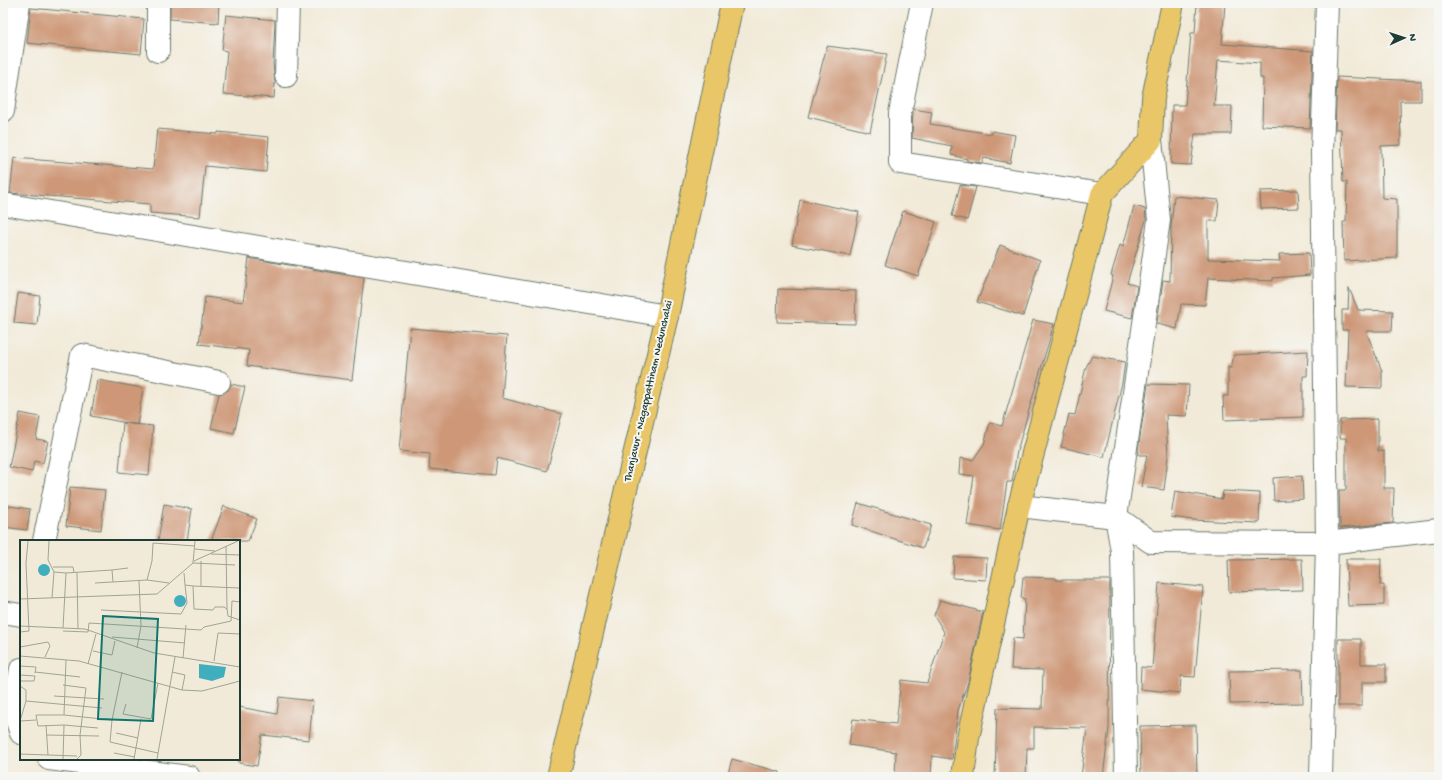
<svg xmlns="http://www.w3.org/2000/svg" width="1442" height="780" font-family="'Gochi Hand',sans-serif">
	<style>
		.building { fill: #ce9878 }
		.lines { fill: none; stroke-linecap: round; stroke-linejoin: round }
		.minor-casing { stroke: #697a6d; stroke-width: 24 }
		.primary-casing { stroke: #697a6d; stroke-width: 24 }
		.trunk-casing { stroke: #697a6d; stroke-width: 24 }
		.minor { stroke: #fff; stroke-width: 22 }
		.primary { stroke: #e9c769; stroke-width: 22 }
		.trunk { stroke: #e9c769; stroke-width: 22 }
		.labels { text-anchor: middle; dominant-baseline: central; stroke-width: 4; stroke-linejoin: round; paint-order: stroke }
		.street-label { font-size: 11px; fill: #1f3d34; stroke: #f6f6f2 }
		.inset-road { fill: none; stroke: #9ea596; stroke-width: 1 }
		.view { fill: #0f766e; fill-opacity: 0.15; stroke: #0f766e; stroke-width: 2 }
		.inset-edge { fill: none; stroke: #1f3d34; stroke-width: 2 }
	</style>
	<rect width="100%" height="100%" fill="#f6f6f2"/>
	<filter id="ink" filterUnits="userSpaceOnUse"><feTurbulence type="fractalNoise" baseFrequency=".025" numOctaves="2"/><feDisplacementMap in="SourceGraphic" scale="8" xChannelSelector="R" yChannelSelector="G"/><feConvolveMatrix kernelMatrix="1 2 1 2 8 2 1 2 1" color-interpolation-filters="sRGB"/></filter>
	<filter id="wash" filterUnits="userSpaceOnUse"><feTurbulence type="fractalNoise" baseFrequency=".012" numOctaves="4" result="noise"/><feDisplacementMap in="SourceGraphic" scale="16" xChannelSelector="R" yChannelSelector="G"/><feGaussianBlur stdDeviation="0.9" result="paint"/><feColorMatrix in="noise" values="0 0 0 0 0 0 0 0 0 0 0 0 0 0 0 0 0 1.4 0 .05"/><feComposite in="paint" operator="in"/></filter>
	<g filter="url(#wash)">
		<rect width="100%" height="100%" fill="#f2ead8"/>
		<g id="blocks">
			<path class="building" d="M 170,3 L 219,3 L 218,23 L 170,19 Z
				M 1197,3 L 1225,3 L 1222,44 L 1313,51 L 1310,128 L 1262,126 L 1263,78 L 1260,78 L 1260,63 L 1218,60 L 1214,106 L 1232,106 L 1231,134 L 1195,134 L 1191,165 L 1171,164 L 1172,105 L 1185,105 L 1191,33 L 1195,33 Z
				M 31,8 L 144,19 L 141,54 L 27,43 Z
				M 226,15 L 275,20 L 273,63 L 275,83 L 274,98 L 223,94 L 227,51 L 222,50 Z
				M 827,46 L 887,54 L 870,132 L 808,117 Z
				M 1337,77 L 1421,81 L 1421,101 L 1400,101 L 1401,145 L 1381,146 L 1382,198 L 1397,199 L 1397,258 L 1344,261 L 1343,222 L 1346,222 L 1347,182 L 1343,182 L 1341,129 L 1335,129 Z
				M 913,109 L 932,112 L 930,124 L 992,134 L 992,131 L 1015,135 L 1010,163 L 984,158 L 982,163 L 967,161 L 967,159 L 951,155 L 952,146 L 912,138 Z
				M 157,129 L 218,134 L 218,132 L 269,137 L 266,172 L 205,166 L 200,217 L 150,213 L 150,204 L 10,193 L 14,158 L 153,169 Z
				M 960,185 L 976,187 L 967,220 L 952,216 Z
				M 1298,190 L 1299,208 L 1261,209 L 1260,191 Z
				M 1174,196 L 1219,200 L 1217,221 L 1208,221 L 1208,259 L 1280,261 L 1279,254 L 1309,253 L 1310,275 L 1273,278 L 1273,281 L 1208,278 L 1205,305 L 1181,304 L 1177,329 L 1157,324 L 1163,280 L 1170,281 L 1171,227 Z
				M 800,200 L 859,212 L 850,256 L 792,245 Z
				M 1134,206 L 1145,209 L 1146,220 L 1127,283 L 1137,286 L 1132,318 L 1104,311 L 1113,276 L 1111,275 L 1120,245 L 1123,247 Z
				M 903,211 L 936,222 L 918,276 L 885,265 Z
				M 1000,245 L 1040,260 L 1023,316 L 977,302 Z
				M 249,258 L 364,278 L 352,380 L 247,366 L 249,350 L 199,344 L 205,297 L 243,302 Z
				M 1349,288 L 1358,310 L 1393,311 L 1392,331 L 1366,331 L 1382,371 L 1382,388 L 1346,387 L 1348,330 L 1342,330 L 1342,310 L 1348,310 Z
				M 778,289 L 856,291 L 855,324 L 777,322 Z
				M 18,293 L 40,296 L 37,325 L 14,323 Z
				M 1033,320 L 1054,324 L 1017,451 L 1012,482 L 1007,482 L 1000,530 L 967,525 L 974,476 L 959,474 L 960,458 L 973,460 L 984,444 L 990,423 L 1002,426 Z
				M 410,328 L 507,336 L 502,398 L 562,414 L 547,471 L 497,458 L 495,475 L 429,469 L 430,454 L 399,451 Z
				M 1308,351 L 1307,376 L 1303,376 L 1303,417 L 1224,420 L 1223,396 L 1228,396 L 1228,367 L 1231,368 L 1234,355 Z
				M 1092,356 L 1125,362 L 1122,383 L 1104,457 L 1061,447 L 1069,414 L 1075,415 L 1086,367 Z
				M 97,380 L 143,388 L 137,425 L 91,416 Z
				M 231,384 L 245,387 L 234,433 L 211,428 L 219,394 L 228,390 Z
				M 1148,384 L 1189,385 L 1187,416 L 1166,415 L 1168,457 L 1164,490 L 1141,487 L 1147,455 L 1139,455 L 1138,450 Z
				M 20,413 L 40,417 L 36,439 L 48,441 L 43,463 L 34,461 L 32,472 L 9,467 Z
				M 1378,419 L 1378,451 L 1384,451 L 1384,488 L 1394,488 L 1393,523 L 1340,528 L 1339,490 L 1346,490 L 1346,438 L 1340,438 L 1340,420 Z
				M 123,423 L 153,426 L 149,475 L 119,472 Z
				M 1302,476 L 1303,499 L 1274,501 L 1273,478 Z
				M 70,487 L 105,490 L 101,530 L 66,526 Z
				M 1175,491 L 1222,499 L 1223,491 L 1260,493 L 1259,523 L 1193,520 L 1171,517 Z
				M 858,503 L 931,525 L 923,548 L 852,525 Z
				M 164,504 L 192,509 L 187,541 L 158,541 Z
				M 3,505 L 30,509 L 27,530 L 3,527 Z
				M 224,506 L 257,519 L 248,541 L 211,541 Z
				M 954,557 L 987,558 L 986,580 L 953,578 Z
				M 1302,559 L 1303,590 L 1229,592 L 1228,560 Z
				M 1346,559 L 1381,559 L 1380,585 L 1384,585 L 1384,605 L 1348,606 Z
				M 1023,577 L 1056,578 L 1056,580 L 1110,580 L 1109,728 L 1103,777 L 1081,777 L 1087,728 L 1034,727 L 1034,748 L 1027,748 L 1026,777 L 995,777 L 997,708 L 1042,709 L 1043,670 L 1011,669 L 1013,638 L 1023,639 L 1025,599 L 1021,598 Z
				M 1159,583 L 1203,587 L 1195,677 L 1181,676 L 1180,693 L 1140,689 L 1141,667 L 1152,668 Z
				M 940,600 L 983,612 L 968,682 L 958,710 L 952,759 L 932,756 L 931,777 L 895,777 L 896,752 L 849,745 L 853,719 L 896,724 L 901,680 L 927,683 L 944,632 L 934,615 Z
				M 1338,639 L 1361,639 L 1361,664 L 1386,664 L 1386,682 L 1362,682 L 1362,706 L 1338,706 Z
				M 1302,670 L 1303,703 L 1230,704 L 1229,671 Z
				M 279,697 L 313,701 L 309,740 L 262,735 L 257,766 L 239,763 L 239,707 L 277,714 Z
				M 1196,725 L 1197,777 L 1141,777 L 1140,726 Z
				M 732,759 L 780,772 L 779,777 L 727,777 Z"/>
		</g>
	</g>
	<g filter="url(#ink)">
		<use href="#blocks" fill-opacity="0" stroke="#697a6d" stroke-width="1"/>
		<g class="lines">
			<defs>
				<path id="minor" d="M 922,3 L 900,113 L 900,163 L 1102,194
					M 158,51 L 158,3
					M 286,76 L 288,3
					M 3,111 L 19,3
					M 3,204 L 667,316
					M 1019,506 L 1116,517 L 1151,542 L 1327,543 L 1439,530
					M 44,541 L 82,355 L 219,382
					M 3,612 L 21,615
					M 21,669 L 13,710 L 21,733
					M 49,759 L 189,777
					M 1126,777 L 1122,551 L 1116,517 L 1159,220 L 1151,140
					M 1321,777 L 1327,543 L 1322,152 L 1327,3"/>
				<path id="primary" d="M 963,777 L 968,738 L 1019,506 L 1102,194 L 1151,140 L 1153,98 L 1173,3"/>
				<path id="trunk" d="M 558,777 L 667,316 L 732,3"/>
			</defs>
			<use href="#minor" class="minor-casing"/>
			<use href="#primary" class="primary-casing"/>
			<use href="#trunk" class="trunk-casing"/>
			<use href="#minor" class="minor"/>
			<use href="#primary" class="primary"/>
			<use href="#trunk" class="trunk"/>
		</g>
	</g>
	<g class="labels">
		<g class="street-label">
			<text transform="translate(649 391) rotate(-77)">Thanjavur - Nagappattinam Nedunchalai</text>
		</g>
	</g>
	<g transform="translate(20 540)">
		<rect width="220" height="220" fill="#f2ead8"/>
		<path d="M18 30a6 6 0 1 1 12 0a6 6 0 1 1-12 0ZM154 61a6 6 0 1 1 12 0a6 6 0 1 1-12 0ZM 179,124 L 206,127 L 204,137 L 192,141 L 179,138 Z" fill="#40aebd"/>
		<path class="inset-road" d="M 29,1 L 28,20 L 34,32 L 32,58M 206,6 L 207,69M 175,9 L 195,11M 191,14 L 220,15M 174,21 L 218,1M 181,21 L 181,46M 173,23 L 215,25M 33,27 L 53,27 L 54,32M 92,30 L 108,28M 34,32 L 46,33M 57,33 L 58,89M 164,33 L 165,45 L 173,46 L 174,69 L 193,70 L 195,67 L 204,67 L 207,69 L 208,76 L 220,80M 127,40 L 132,21 L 133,3 L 175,6M 75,43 L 127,40 L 149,43M 173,46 L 219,48M 0,59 L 137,54 L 173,23 L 175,1M 81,70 L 161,74 L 167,63 L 165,45M 0,86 L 65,89 L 134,113 L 220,127M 43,88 L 46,33 L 92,30 L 93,42M 43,91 L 68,92 L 69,83 L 181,90 L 184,87 L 211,81 L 212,61 L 220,62M 0,92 L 9,91 L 6,23 L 8,1M 92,97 L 165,103M 0,107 L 28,102 L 30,106 L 25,117M 117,108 L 121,86 L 119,41M 73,111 L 92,115 L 95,101M 0,116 L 59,121 L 162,150 L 182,151 L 220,141M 163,118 L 166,85M 194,121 L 198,93 L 220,94M 68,124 L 76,94M 0,126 L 16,127 L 15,133M 15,132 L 60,137M 152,132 L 165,135 L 162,150M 0,135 L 15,136 L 14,141 L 0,141M 43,145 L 66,148 L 60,195 L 61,215 L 57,219M 0,146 L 6,150 L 6,161 L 0,181M 34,156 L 84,159M 6,161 L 82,168M 106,164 L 103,174 L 131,179 L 138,143M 44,175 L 46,120M 92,180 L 90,202 L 138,213M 0,181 L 16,180M 26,185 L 28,215M 78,188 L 44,185 L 18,186 L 16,175 L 44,175 L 92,180 L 102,132M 96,193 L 118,198M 26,195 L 79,196M 94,213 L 115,217M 0,214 L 57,216M 43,219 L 44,185M 114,219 L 121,179M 137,219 L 155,117"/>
		<path class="view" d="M 83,76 L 138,79 L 133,181 L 78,179 Z"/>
		<rect width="220" height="220" class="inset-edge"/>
	</g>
	<rect width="1442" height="780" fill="none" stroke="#f6f6f2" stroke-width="16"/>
	<g transform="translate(1404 38) rotate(87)" stroke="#f6f6f2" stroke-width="3" paint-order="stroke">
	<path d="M0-3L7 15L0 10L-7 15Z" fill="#1f3d34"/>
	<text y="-6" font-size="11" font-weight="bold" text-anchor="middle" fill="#1f3d34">N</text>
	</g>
</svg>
